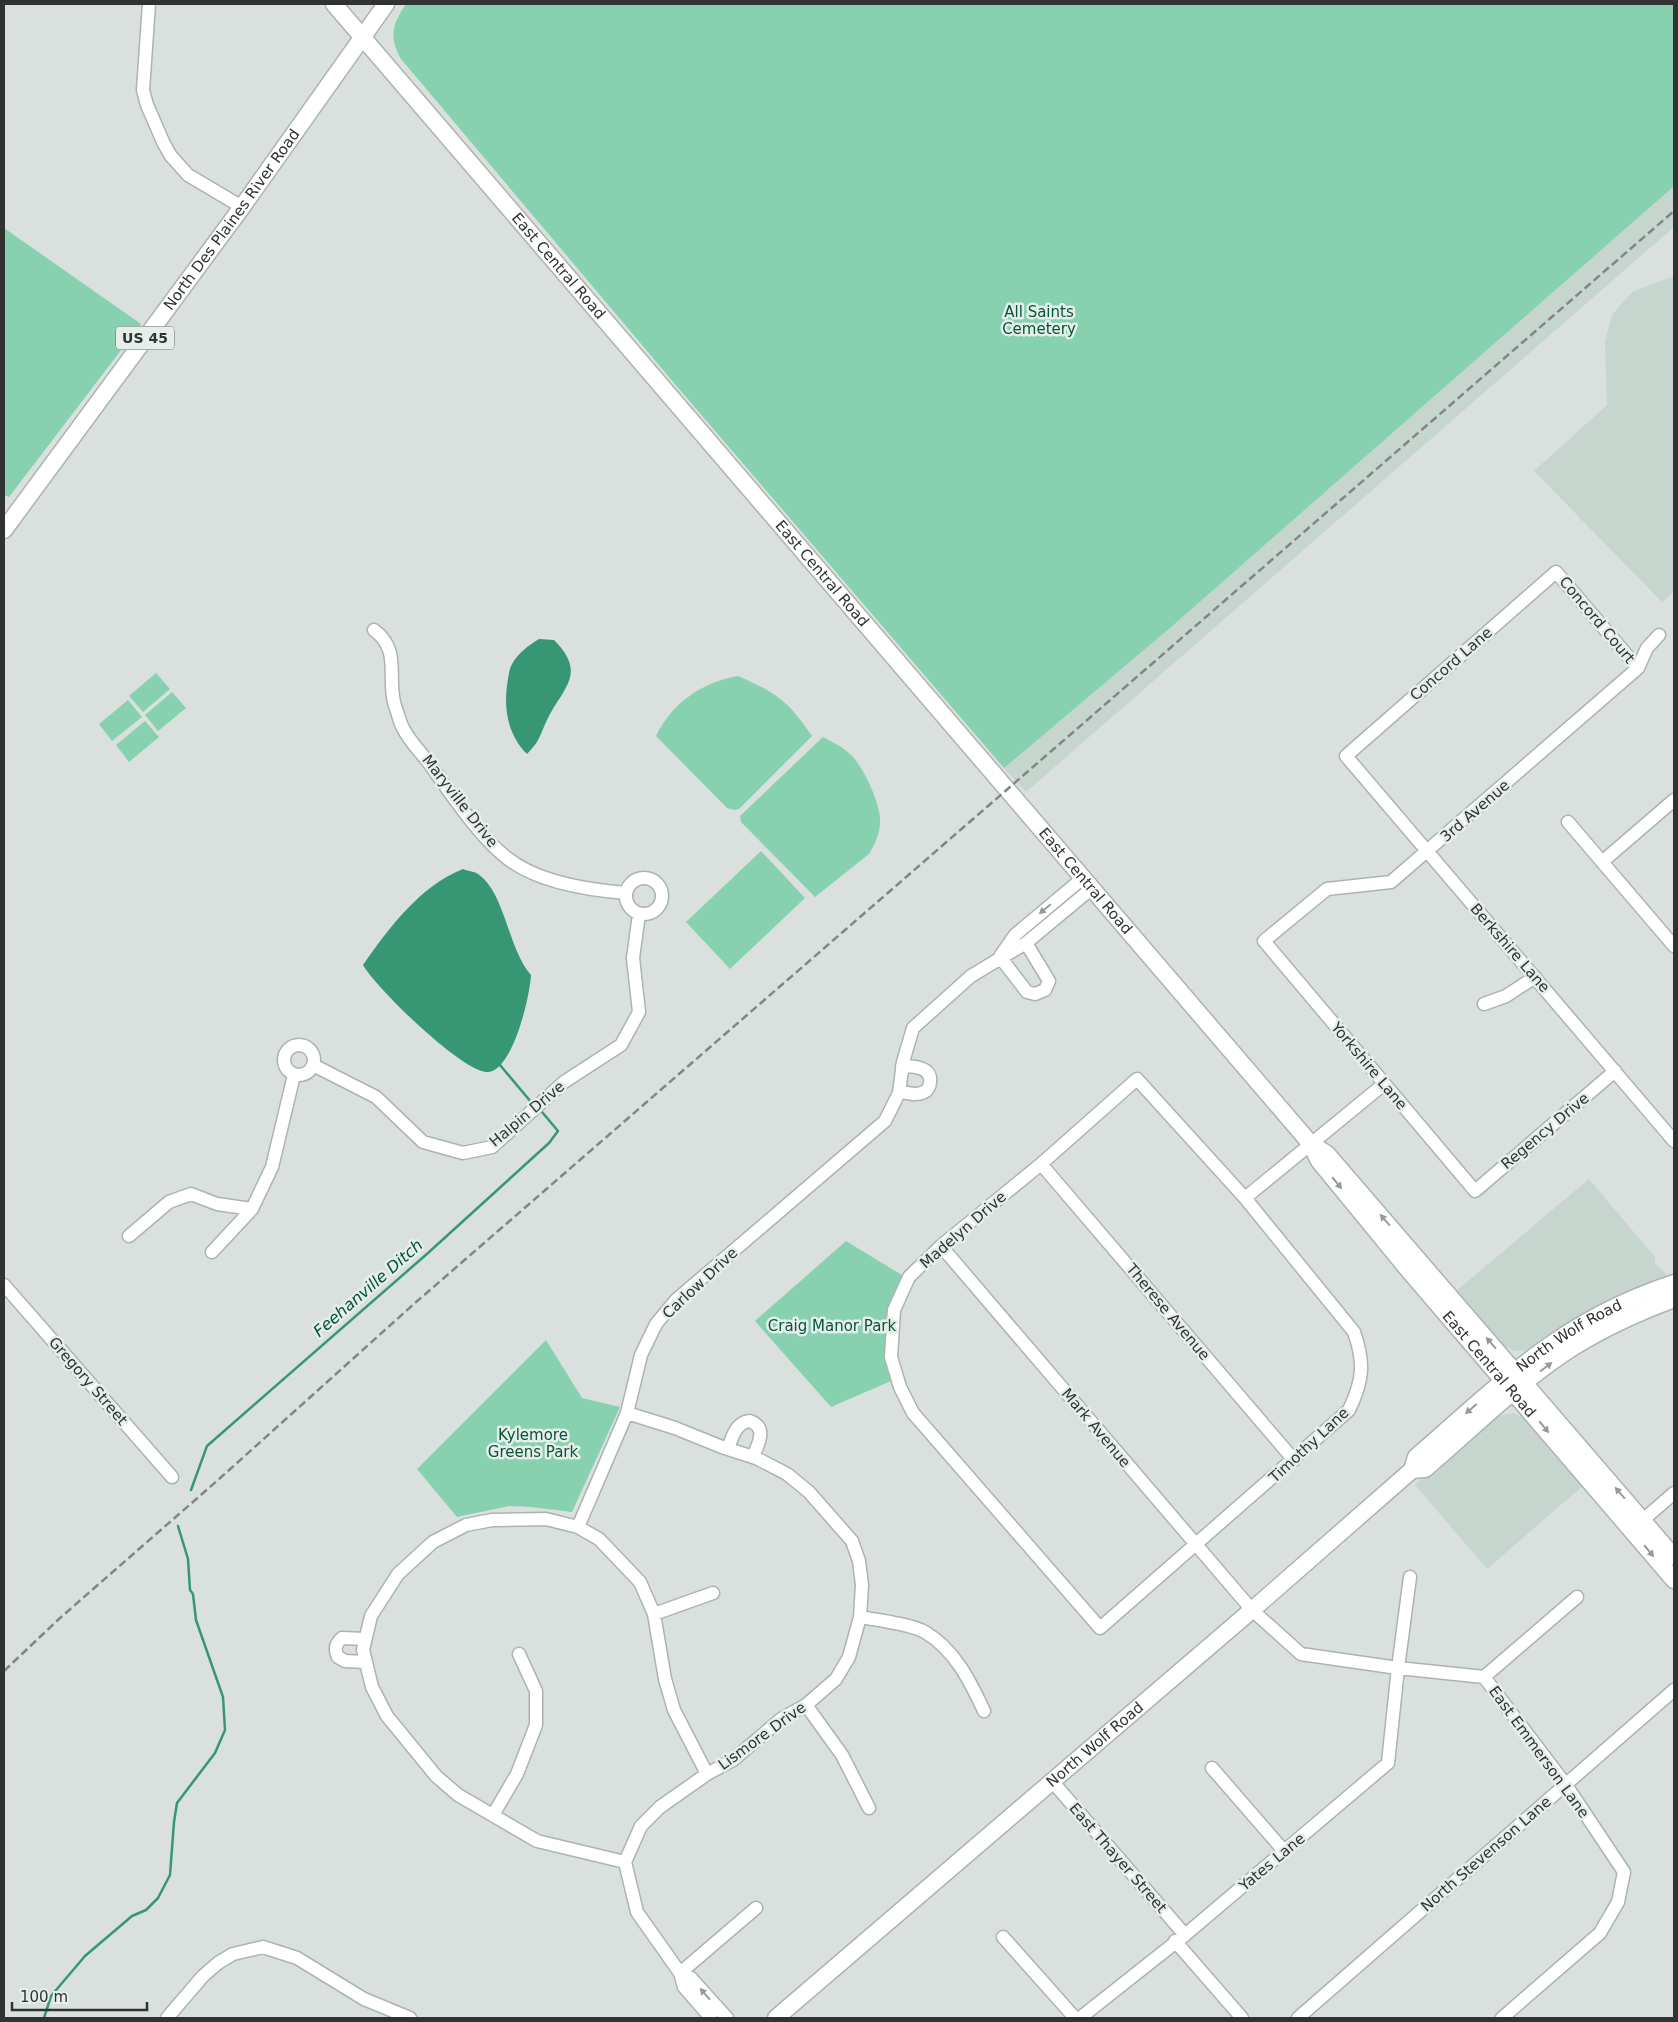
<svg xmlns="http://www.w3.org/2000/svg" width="1678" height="2022" font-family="'DejaVu Sans',sans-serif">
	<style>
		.built { fill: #c6d6ce }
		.green { fill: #87d1b1 }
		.water { fill: #379774 }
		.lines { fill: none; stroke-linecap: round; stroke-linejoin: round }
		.stream { stroke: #379774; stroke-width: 2.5 }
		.minor-casing { stroke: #acb3b0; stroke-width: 15 }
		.major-casing { stroke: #acb3b0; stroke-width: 19 }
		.minor { stroke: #fff; stroke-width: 12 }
		.major { stroke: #fff; stroke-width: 16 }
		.rail { stroke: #818684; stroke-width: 2.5; stroke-dasharray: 8 4; stroke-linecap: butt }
		.oneway { fill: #989998 }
		.labels { text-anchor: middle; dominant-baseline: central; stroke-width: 5; stroke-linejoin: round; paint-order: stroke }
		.shield { fill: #e6eeea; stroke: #676b68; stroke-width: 1 }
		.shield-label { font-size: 14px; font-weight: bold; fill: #303331 }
		.street-label { font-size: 15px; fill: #303331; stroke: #e6eeea }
		.park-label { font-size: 15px; fill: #05543c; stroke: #e6eeea }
		.water-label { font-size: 16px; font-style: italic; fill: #02533b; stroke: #e6eeea }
	</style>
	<rect width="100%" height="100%" fill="#d9e0dd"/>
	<path class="built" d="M 1674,185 L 1674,227 L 1026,792 L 1004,768 L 1170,628 Z
		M 1674,276 L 1674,592 L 1662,602 L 1534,471 L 1607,405 L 1605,342 L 1612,315 L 1632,292 Z
		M 1589,1179 L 1655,1257 L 1655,1263 L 1669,1277 L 1530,1350 L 1516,1351 L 1505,1347 L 1498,1341 L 1455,1292 Z
		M 1513,1413 L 1528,1419 L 1585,1484 L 1487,1569 L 1415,1485 L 1483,1426 L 1500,1416 Z"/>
	<path class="green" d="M 406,4 L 1674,4 L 1674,186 L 1170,628 L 1004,768 L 680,390 L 401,59 C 389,37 392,24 406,4 Z
		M 4,228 L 141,324 L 9,497 L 4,495 Z
		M 156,673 L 170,689 L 143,712 L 129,696 Z
		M 738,676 C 777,693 788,701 812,736 L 739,809 L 735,810 L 727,808 L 656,736 C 672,703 702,682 738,676 Z
		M 172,692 L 186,708 L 158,731 L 145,715 Z
		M 128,700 L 142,717 L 112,741 L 99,724 Z
		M 145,721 L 159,737 L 129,762 L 116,745 Z
		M 823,737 C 832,742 843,747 850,754 C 863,766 878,799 880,817 C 881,830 876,843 869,854 L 815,897 L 741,822 L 740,816 Z
		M 761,851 L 805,898 L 730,969 L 686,922 Z
		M 846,1241 L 905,1277 C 888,1318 882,1336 891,1381 L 831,1407 L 755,1321 Z
		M 546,1340 L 582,1398 L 620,1407 L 572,1512 L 531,1507 L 509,1506 L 457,1517 L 417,1469 Z"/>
	<path class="water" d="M 539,639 L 554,640 C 587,673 564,687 548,718 C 540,734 541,740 527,754 C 507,734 503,707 508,679 C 509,674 509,669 512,664 C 519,652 528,646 539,639 Z
		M 463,869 C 467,871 474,871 478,874 C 505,892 508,949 531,975 C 530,996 513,1070 488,1072 C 464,1074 375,987 363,965 C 389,928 420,886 463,869 Z"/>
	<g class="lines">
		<path class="stream" d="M 500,1065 L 531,1102
			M 191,1490 L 207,1446 L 428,1253 L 549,1143 L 558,1131 L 542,1112
			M 44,2018 L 51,1996 L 85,1956 L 132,1916 L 146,1910 L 158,1898 L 170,1875 L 174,1822 L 177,1803 L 215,1753 L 225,1730 L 223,1697 L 196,1620 L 193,1594 L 190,1590 L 188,1559 L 178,1526"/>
		<defs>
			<path id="minor" d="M 149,4 L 143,90 L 147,105 L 164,144 L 171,156 L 188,175 L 242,207
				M 374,630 C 402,651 386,677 395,706 C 398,713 399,721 403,728 C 410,743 425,756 434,770 C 453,797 481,838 507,858 C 537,882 588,890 626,893
				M 1638,668 L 1556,572 L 1346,756 L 1674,1141
				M 1568,822 L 1674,946
				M 1602,862 L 1674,800
				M626 896a18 18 0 1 1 36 0a18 18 0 1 1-36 0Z
				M 1001,955 L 1015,935 L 1083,878
				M 1000,957 L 1027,992 L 1035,994 L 1045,990 L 1049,981 L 1026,943
				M 1484,1004 L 1506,996 L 1535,977
				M284 1060a15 15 0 1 1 30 0a15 15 0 1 1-30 0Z
				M 313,1065 L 376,1097 L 423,1142 L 463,1153 L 492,1147 L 564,1082 L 621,1045 L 639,1012 L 633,958 L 639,914
				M 1615,1071 L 1475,1191 L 1264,941 L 1327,889 L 1391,882 L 1638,668 L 1647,648 L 1659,635
				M 1137,1079 L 1245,1198 L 1354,1332 C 1365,1363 1363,1381 1349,1410 L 1100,1628 L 913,1413 L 900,1387 L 891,1357 L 894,1310 L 909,1277 L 941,1246 L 1041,1164 Z
				M 899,1091 C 906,1093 917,1096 924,1092 C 927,1091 930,1086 930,1082 C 932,1067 913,1066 902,1066
				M 1041,1164 L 1294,1460
				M 1245,1198 L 1384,1084
				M 129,1236 L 169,1202 L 191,1194 L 217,1204 L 252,1209
				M 941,1246 L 1252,1610 L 1301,1654 L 1398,1668 L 1484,1677 L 1566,1785 L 1624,1872 L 1618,1902 L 1600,1933 L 1502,2018
				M 212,1252 L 252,1209 L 272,1167 L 294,1075
				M 4,1285 L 172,1477
				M 728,1449 C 732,1437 736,1422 750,1421 C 768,1428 758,1444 753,1457
				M 1643,1520 L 1674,1493
				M 578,1527 L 627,1413 L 641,1355 L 656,1324 L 676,1300 L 885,1121 L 899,1093 L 903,1062 L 913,1028 L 971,976 L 1026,943 L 1091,889
				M 654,1614 L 713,1593
				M 860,1617 C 877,1620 911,1624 925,1632 C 955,1650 970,1681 984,1711
				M 365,1639 L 342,1638 C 335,1644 334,1649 338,1657 L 345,1661 L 366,1662
				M 1484,1677 L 1577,1597
				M 806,1705 L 842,1755 L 869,1808
				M 1212,1768 L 1284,1851
				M 707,1774 L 674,1710 L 665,1679 L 654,1614 L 640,1582 L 599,1539 L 578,1527 L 546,1519 L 492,1520 L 466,1525 L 433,1542 L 398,1574 L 371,1616 L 363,1650 L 372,1687 L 387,1716 L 436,1776 L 458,1795 L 537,1841 L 625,1862 L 637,1912 L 680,1973 L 684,1987 L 711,2018
				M 1052,1781 L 1185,1935
				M 493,1815 L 517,1774 L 536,1725 L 536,1691 L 519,1654
				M 625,1862 L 641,1826 L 660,1807 L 707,1774 L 733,1760 L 781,1719 L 806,1705 L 836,1679 L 849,1657 L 860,1617 L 862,1585 L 859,1561 L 852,1541 L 809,1492 L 787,1474 L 756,1458 L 722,1447 L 675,1428 L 627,1413
				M 1003,1937 L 1075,2018
				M 1175,1941 L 1242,2018
				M 680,1973 L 756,1908
				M 680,1973 L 691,1978 L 727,2018
				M 167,2018 L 203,1976 L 218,1963 L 233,1954 L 263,1947 L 297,1958 L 364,1999 L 410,2018
				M 1080,2018 L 1185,1935 L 1388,1763 L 1398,1668 L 1410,1577
				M 1298,2018 L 1674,1690"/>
			<g id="major">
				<path id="s1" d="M 334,4 L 1310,1143 L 1319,1161 L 1410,1272 L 1674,1580"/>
				<path id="s2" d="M 4,530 L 242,207 L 386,4"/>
				<path d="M 1310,1143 L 1327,1154 L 1674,1557"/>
				<path d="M 1412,1470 L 1425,1469 C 1473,1428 1521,1380 1575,1346 C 1606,1327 1639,1312 1674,1299"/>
				<path id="s3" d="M 776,2018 L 1252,1610 L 1412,1470 L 1416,1457 C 1457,1422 1496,1384 1539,1353 C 1580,1322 1626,1299 1674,1283"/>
			</g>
		</defs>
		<use href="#minor" class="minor-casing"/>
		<use href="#major" class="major-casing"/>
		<use href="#minor" class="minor"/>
		<use href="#major" class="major"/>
		<path class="rail" d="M 4,1671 L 60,1618 L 218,1480 L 415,1303 L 1674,211"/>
	</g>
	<defs><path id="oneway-solid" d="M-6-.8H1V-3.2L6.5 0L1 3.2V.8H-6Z" transform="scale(1.25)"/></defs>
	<g class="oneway">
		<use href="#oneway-solid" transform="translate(1045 909) rotate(140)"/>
		<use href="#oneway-solid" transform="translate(1337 1183) rotate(50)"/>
		<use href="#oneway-solid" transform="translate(1385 1220) rotate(-131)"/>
		<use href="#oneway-solid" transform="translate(1491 1343) rotate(-131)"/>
		<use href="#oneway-solid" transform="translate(1546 1367) rotate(-37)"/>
		<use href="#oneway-solid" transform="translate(1471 1409) rotate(139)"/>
		<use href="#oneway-solid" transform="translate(1544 1427) rotate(50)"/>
		<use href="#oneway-solid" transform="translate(1620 1493) rotate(-131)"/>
		<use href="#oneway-solid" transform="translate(1649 1551) rotate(50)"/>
		<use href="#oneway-solid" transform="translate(705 1994) rotate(-131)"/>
	</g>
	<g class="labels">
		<rect class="shield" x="116" y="326.5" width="58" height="23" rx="4"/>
		<g class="shield-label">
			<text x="145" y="338">US 45</text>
		</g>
		<g class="street-label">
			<text stroke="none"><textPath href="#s2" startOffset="385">North Des Plaines River Road</textPath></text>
			<text stroke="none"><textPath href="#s1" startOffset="345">East Central Road</textPath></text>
			<text stroke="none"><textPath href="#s1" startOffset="750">East Central Road</textPath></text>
			<text transform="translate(1597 620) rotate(50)">Concord Court</text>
			<text transform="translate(1451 664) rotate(-41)">Concord Lane</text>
			<text transform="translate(460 801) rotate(52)">Maryville Drive</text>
			<text transform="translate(1475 811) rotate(-41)">3rd Avenue</text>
			<text stroke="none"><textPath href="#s1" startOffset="1155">East Central Road</textPath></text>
			<text transform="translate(1510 948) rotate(49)">Berkshire Lane</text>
			<text transform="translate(1369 1066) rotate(50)">Yorkshire Lane</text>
			<text transform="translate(527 1114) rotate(-40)">Halpin Drive</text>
			<text transform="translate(1545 1131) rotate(-40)">Regency Drive</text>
			<text transform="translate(963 1230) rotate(-41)">Madelyn Drive</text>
			<text transform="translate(700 1283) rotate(-43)">Carlow Drive</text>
			<text transform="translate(1168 1312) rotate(50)">Therese Avenue</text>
			<text stroke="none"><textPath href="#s3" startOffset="1049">North Wolf Road</textPath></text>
			<text stroke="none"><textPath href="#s1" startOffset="1785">East Central Road</textPath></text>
			<text transform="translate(88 1381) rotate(49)">Gregory Street</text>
			<text transform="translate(1096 1428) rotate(50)">Mark Avenue</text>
			<text transform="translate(1309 1445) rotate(-43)">Timothy Lane</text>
			<text transform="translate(762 1736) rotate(-36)">Lismore Drive</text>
			<text stroke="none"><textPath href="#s3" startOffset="420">North Wolf Road</textPath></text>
			<text transform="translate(1539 1752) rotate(54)">East Emmerson Lane</text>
			<text transform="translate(1486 1854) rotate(-41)">North Stevenson Lane</text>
			<text transform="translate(1118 1858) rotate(49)">East Thayer Street</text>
			<text transform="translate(1272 1862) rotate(-40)">Yates Lane</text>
		</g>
		<g class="park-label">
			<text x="1039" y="312">All Saints<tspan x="1039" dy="17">Cemetery</tspan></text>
			<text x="832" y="1326">Craig Manor Park</text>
			<text x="533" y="1435">Kylemore<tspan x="533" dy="17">Greens Park</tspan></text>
		</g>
		<g class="water-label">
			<text transform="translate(368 1288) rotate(-41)">Feehanville Ditch</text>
		</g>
	</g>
	<rect width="1678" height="2022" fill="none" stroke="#303331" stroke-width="10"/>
	<path d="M12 2002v8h135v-8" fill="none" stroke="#303331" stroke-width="2.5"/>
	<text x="20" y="2002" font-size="15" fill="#303331" stroke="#e6eeea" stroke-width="4" paint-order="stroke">100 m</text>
</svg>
